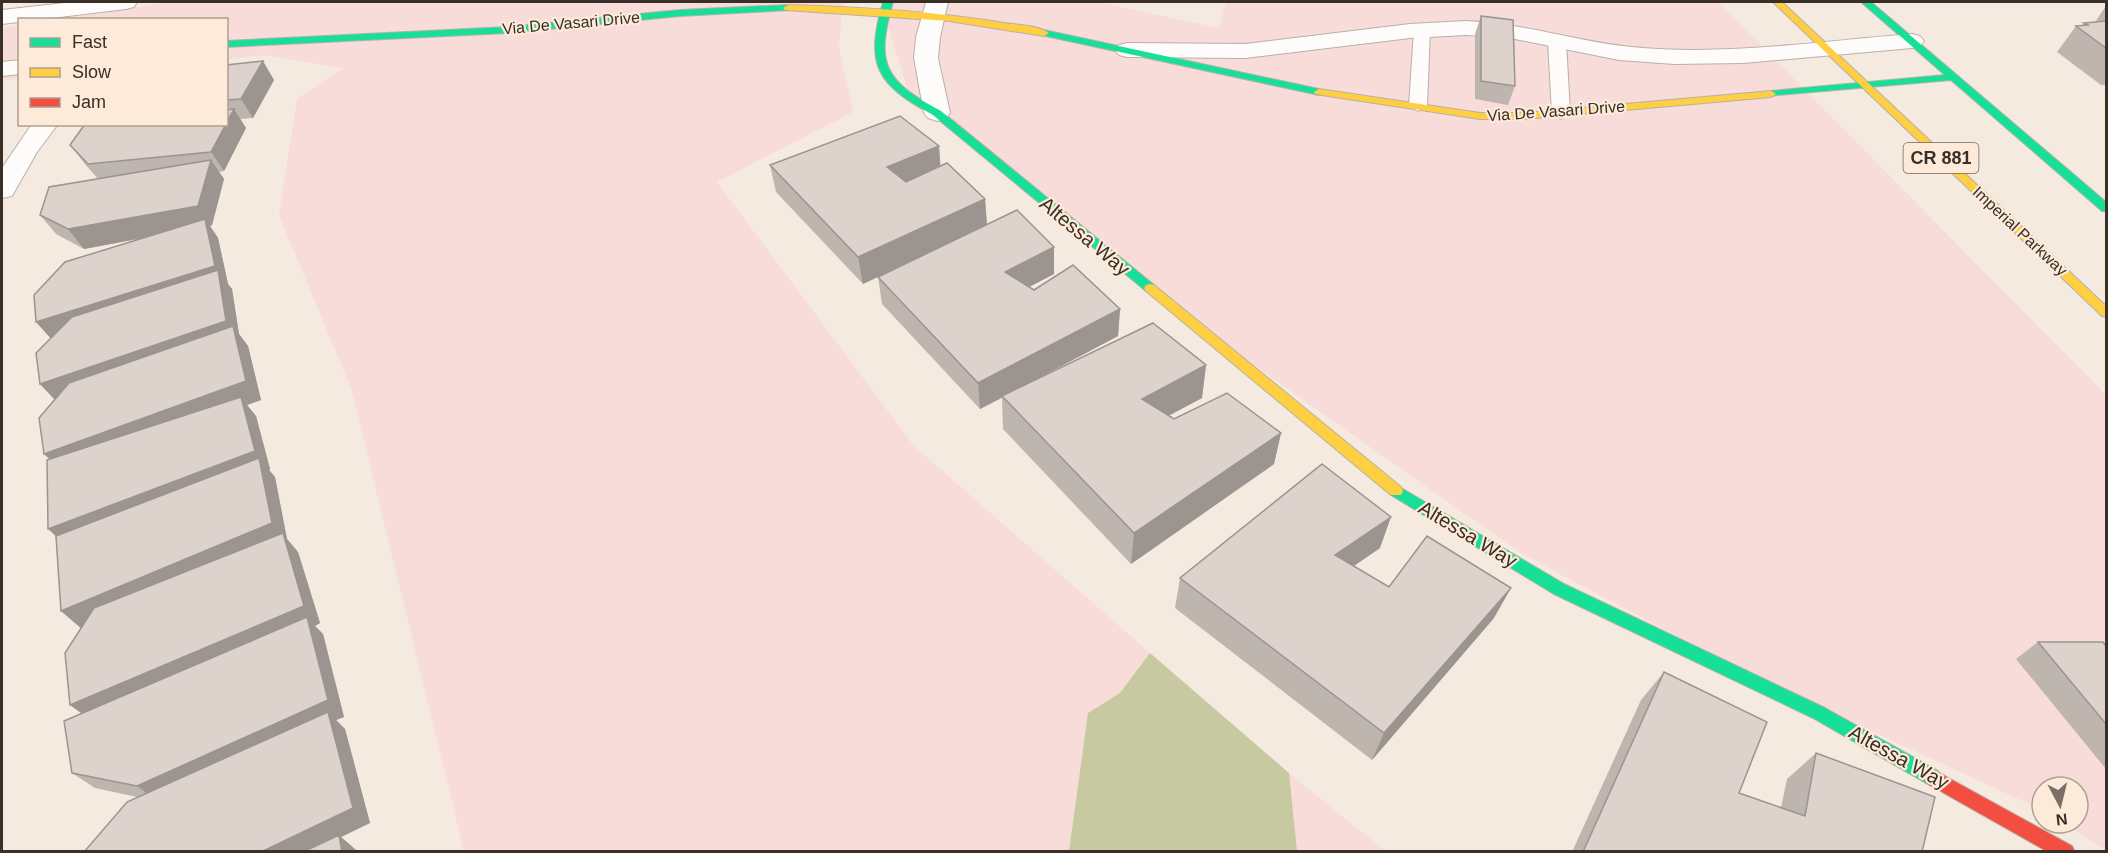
<svg xmlns="http://www.w3.org/2000/svg" width="2108" height="853" font-family="Arial,sans-serif">
	<style>
		.green { fill: #f8dcd9 }
		.water { fill: #c7c9a0 }
		.lines { fill: none; stroke-linecap: round; stroke-linejoin: round }
		.lane-casing { stroke: #b9b0a8; stroke-width: 2 }
		.street-casing { stroke: #b9b0a8; stroke-width: 2 }
		.fast-casing { stroke: #b9b0a8; stroke-width: 2 }
		.slow-casing { stroke: #b9b0a8; stroke-width: 2 }
		.jam-casing { stroke: #b9b0a8; stroke-width: 2 }
		.lane { fill: #fefcfa; fill-rule: evenodd }
		.street { fill: #fefcfa; fill-rule: evenodd }
		.fast { fill: #16e098; fill-rule: evenodd }
		.slow { fill: #ffcf43; fill-rule: evenodd }
		.jam { fill: #f24e42; fill-rule: evenodd }
		.wall { fill: #beb5af }
		.shaded-wall { fill: #9b948f }
		.building { fill: #ddd3cc; stroke: #9b948f; stroke-width: 1.5 }
		.labels { text-anchor: middle; dominant-baseline: central; stroke-width: 4.5; stroke-linejoin: round; paint-order: stroke }
		.far-street-label { font-size: 16px; fill: #392f27; stroke: #fdead8 }
		.shield { fill: #fdead8; stroke: #74675c; stroke-width: 1.5 }
		.shield-label { font-size: 18px; font-weight: bold; fill: #392f27 }
		.street-label { font-size: 20px; fill: #392f27; stroke: #fdead8 }
	</style>
	<rect width="100%" height="100%" fill="#f5eae0"/>
	<path class="green" d="M 172,2 L 843,2 L 839,48 L 853,112 L 717,182 L 913,445 L 1150,653 L 1121,693 L 1088,713 L 1069,851 L 464,851 L 351,388 L 279,215 L 297,99 L 343,68 L 265,55 L 227,59 L 226,20 L 59,20 Z
		M 894,2 L 1099,2 L 1219,28 L 1226,2 L 1718,2 L 2106,395 L 2106,851 L 2064,823 L 2078,823 L 2078,787 L 2042,787 L 2042,810 L 1751,675 L 1522,554 L 1194,323 L 909,94 L 886,20 Z
		M 19,25 L 19,79 L 2,80 L 2,28 Z
		M 1289,773 L 1385,851 L 1297,851 Z"/>
	<path class="water" d="M 1150,653 L 1289,773 L 1297,851 L 1069,851 L 1088,713 L 1120,693 Z"/>
	<g class="lines">
		<defs>
			<path id="lane" d="M 1422,25 L 1430,30 L 1427,106 L 1418,111 L 1409,106 L 1414,30 Z
				M 1557,36 L 1566,41 L 1570,113 L 1561,119 L 1552,113 L 1548,41 Z"/>
			<path id="street" d="M 74,2 L 137,2 L 134,7 L 126,9 L 2,24 L 2,10 Z
				M 926,2 L 948,2 L 940,37 L 938,58 L 950,113 L 946,118 L 937,121 L 928,118 L 924,113 L 914,58 L 916,37 Z
				M 1466,21 C 1526,23 1583,44 1642,48 C 1732,55 1822,41 1912,34 L 1920,36 L 1924,41 L 1920,46 L 1912,48 L 1743,63 L 1675,64 L 1619,60 L 1510,38 L 1466,35 L 1410,38 L 1245,58 L 1127,57 L 1119,55 L 1115,50 L 1119,45 L 1127,43 L 1245,44 L 1410,24 Z
				M 20,60 L 20,74 L 2,76 L 2,62 Z
				M 32,124 L 58,124 L 37,152 L 12,196 L 2,198 L 2,168 Z"/>
			<path id="fast" d="M 883,2 L 893,2 C 875,64 884,81 941,111 L 1154,285 L 1156,288 L 1154,291 L 1146,291 L 933,115 C 876,84 865,65 883,2 Z
				M 1861,2 L 1871,2 L 2106,202 L 2106,211 L 2102,211 L 1951,80 L 1767,96 L 1766,94 L 1771,91 L 1945,75 Z
				M 788,5 L 793,8 L 791,10 L 680,16 L 508,33 L 226,47 L 226,41 L 508,27 L 680,10 Z
				M 1044,30 L 1319,89 L 1324,92 L 1319,95 L 1041,35 L 1041,31 Z
				M 1396,485 L 1564,584 L 1825,708 L 1938,771 L 1941,777 L 1938,783 L 1932,785 L 1926,783 L 1813,718 L 1554,594 L 1391,495 L 1389,491 L 1391,487 Z"/>
			<path id="slow" d="M 1773,2 L 1782,2 L 2106,306 L 2106,317 L 2102,316 Z
				M 788,5 C 861,7 933,11 1004,23 C 1017,25 1038,25 1049,33 L 1044,36 L 949,21 L 785,10 L 783,8 Z
				M 1319,89 L 1480,113 L 1525,113 L 1771,91 L 1776,94 L 1771,97 L 1525,119 L 1480,119 L 1315,94 L 1314,92 Z
				M 1150,284 L 1154,285 L 1401,487 L 1403,491 L 1401,495 L 1391,495 L 1146,291 L 1144,288 L 1146,285 Z"/>
			<path id="jam" d="M 1932,769 L 2072,846 L 2075,852 L 2048,852 L 1926,783 L 1923,777 L 1926,771 Z"/>
		</defs>
		<use href="#lane" class="lane-casing"/>
		<use href="#street" class="street-casing"/>
		<use href="#fast" class="fast-casing"/>
		<use href="#slow" class="slow-casing"/>
		<use href="#jam" class="jam-casing"/>
		<use href="#lane" class="lane"/>
		<use href="#street" class="street"/>
		<use href="#fast" class="fast"/>
		<use href="#slow" class="slow"/>
		<use href="#jam" class="jam"/>
	</g>
	<path class="wall" d="M 2106,6 L 2106,85 L 2101,85 L 2057,52 L 2076,26 L 2083,25 L 2084,23 L 2095,22 Z
		M 1481,16 L 1515,86 L 1508,105 L 1475,99 L 1475,34 Z
		M 226,65 L 274,80 L 253,118 L 240,119 L 246,128 L 224,171 L 219,172 L 224,179 L 212,225 L 210,226 L 218,238 L 228,284 L 232,289 L 239,334 L 248,346 L 261,400 L 247,405 L 256,416 L 270,469 L 269,470 L 275,477 L 287,539 L 298,552 L 320,623 L 315,626 L 323,634 L 344,717 L 336,720 L 345,729 L 370,823 L 341,837 L 356,850 L 137,797 L 95,788 L 72,773 L 82,713 L 70,705 L 81,628 L 61,611 L 50,459 L 55,400 L 40,384 L 51,339 L 143,238 L 84,249 L 56,234 L 40,215 L 98,179 L 85,164 L 70,145 L 226,124 Z
		M 939,146 L 940,166 L 985,199 L 987,225 L 1054,274 L 1029,287 L 1034,290 L 1120,309 L 1118,336 L 1028,384 L 1206,365 L 1202,398 L 1168,416 L 1174,419 L 1281,433 L 1274,464 L 1131,564 L 1003,429 L 1002,398 L 980,409 L 882,304 L 878,277 L 863,284 L 776,192 L 770,165 Z
		M 1380,548 L 1353,566 L 1389,587 L 1494,618 L 1372,760 L 1175,608 L 1180,578 Z
		M 2038,642 L 2106,646 L 2106,769 L 2016,659 Z
		M 1664,672 L 1739,793 L 1781,808 L 1787,779 L 1816,753 L 1922,852 L 1572,852 L 1641,700 Z"/>
	<path class="shaded-wall" d="M 263,61 L 274,80 L 253,118 L 241,99 Z
		M 234,109 L 246,128 L 224,171 L 211,152 L 226,124 Z
		M 939,146 L 941,173 L 890,194 L 887,167 Z
		M 211,160 L 224,179 L 212,225 L 210,226 L 218,238 L 228,284 L 232,289 L 239,334 L 248,346 L 261,400 L 247,405 L 256,416 L 270,469 L 269,470 L 275,477 L 287,539 L 298,552 L 320,623 L 315,626 L 323,634 L 344,717 L 336,720 L 345,729 L 370,823 L 341,837 L 356,850 L 357,852 L 261,852 L 159,802 L 137,786 L 92,721 L 70,705 L 82,629 L 61,611 L 68,547 L 48,529 L 63,472 L 44,454 L 58,403 L 40,384 L 53,341 L 36,322 L 207,226 L 84,249 L 68,229 Z
		M 985,199 L 987,225 L 863,284 L 858,257 Z
		M 1054,247 L 1054,274 L 1006,299 L 1005,272 Z
		M 1120,309 L 1118,336 L 980,409 L 978,383 Z
		M 1206,365 L 1202,398 L 1140,431 L 1142,399 Z
		M 1281,433 L 1274,464 L 1131,564 L 1134,533 Z
		M 1391,517 L 1380,548 L 1325,586 L 1335,555 Z
		M 1511,588 L 1494,618 L 1372,760 L 1384,733 Z"/>
	<path class="building" d="M 1481,16 L 1513,20 L 1515,86 L 1481,81 Z
		M 2106,21 L 2106,48 L 2076,26 L 2088,25 L 2084,23 Z
		M 263,61 L 241,99 L 226,100 L 226,65 Z
		M 234,109 L 226,123 L 226,110 Z
		M 900,116 L 939,146 L 887,167 L 906,182 L 947,163 L 985,199 L 858,257 L 770,165 Z
		M 85,124 L 226,124 L 211,152 L 88,164 L 70,145 Z
		M 211,160 L 198,206 L 68,229 L 40,215 L 49,187 Z
		M 1017,210 L 1054,247 L 1005,272 L 1034,290 L 1073,265 L 1120,309 L 978,383 L 878,277 Z
		M 205,219 L 215,266 L 36,322 L 34,295 L 65,262 Z
		M 218,270 L 226,321 L 40,384 L 36,353 L 72,317 Z
		M 1153,323 L 1206,365 L 1142,399 L 1174,419 L 1227,393 L 1281,433 L 1134,533 L 1002,396 Z
		M 233,326 L 246,381 L 44,454 L 39,418 L 69,383 Z
		M 241,397 L 255,451 L 48,529 L 47,460 Z
		M 259,458 L 272,523 L 61,611 L 56,536 Z
		M 1322,464 L 1391,517 L 1335,555 L 1389,587 L 1427,536 L 1511,588 L 1384,733 L 1180,578 Z
		M 283,533 L 304,606 L 70,705 L 65,653 L 94,608 Z
		M 307,617 L 328,700 L 137,786 L 72,773 L 64,721 Z
		M 2038,642 L 2103,642 L 2106,646 L 2106,724 Z
		M 1664,672 L 1767,722 L 1739,793 L 1805,816 L 1816,753 L 1935,797 L 1922,852 L 1583,852 Z
		M 328,712 L 353,808 L 261,852 L 84,852 L 127,802 Z
		M 339,835 L 342,852 L 303,852 Z"/>
	<g class="labels">
		<g class="far-street-label">
			<text transform="translate(571 23) rotate(-5)">Via De Vasari Drive</text>
			<text transform="translate(1556 111) rotate(-4)">Via De Vasari Drive</text>
			<text transform="translate(2020 231) rotate(43)">Imperial Parkway</text>
		</g>
		<rect class="shield" x="1903.5" y="143" width="75" height="30" rx="4.5"/>
		<g class="shield-label">
			<text x="1941" y="158">CR 881</text>
		</g>
		<g class="street-label">
			<text transform="translate(1085 236) rotate(40)">Altessa Way</text>
			<text transform="translate(1468 534) rotate(31)">Altessa Way</text>
			<text transform="translate(1899 757) rotate(29)">Altessa Way</text>
		</g>
	</g>
	<rect width="2108" height="853" fill="none" stroke="#392f27" stroke-width="6"/>
	<rect x="18" y="18" width="210" height="108" fill="#fdead8" stroke="#af9f91" stroke-width="1.5"/>
	<rect x="30" y="38" width="30" height="9" fill="#16e098" stroke="#af9f91" stroke-width="1.5"/>
	<text x="72" y="48" font-size="18" fill="#392f27">Fast</text>
	<rect x="30" y="68" width="30" height="9" fill="#ffcf43" stroke="#af9f91" stroke-width="1.5"/>
	<text x="72" y="78" font-size="18" fill="#392f27">Slow</text>
	<rect x="30" y="98" width="30" height="9" fill="#f24e42" stroke="#af9f91" stroke-width="1.5"/>
	<text x="72" y="108" font-size="18" fill="#392f27">Jam</text>
	<g transform="translate(2060 805) rotate(173)"><circle r="28" fill="#fdead8" stroke="#af9f91" stroke-width="1.5"/>
	<path d="M0-4.5L10 22L0 15L-10 22Z" fill="#7b7068"/>
	<text y="-9" font-size="16" font-weight="bold" text-anchor="middle" fill="#392f27">N</text>
	</g>
</svg>
